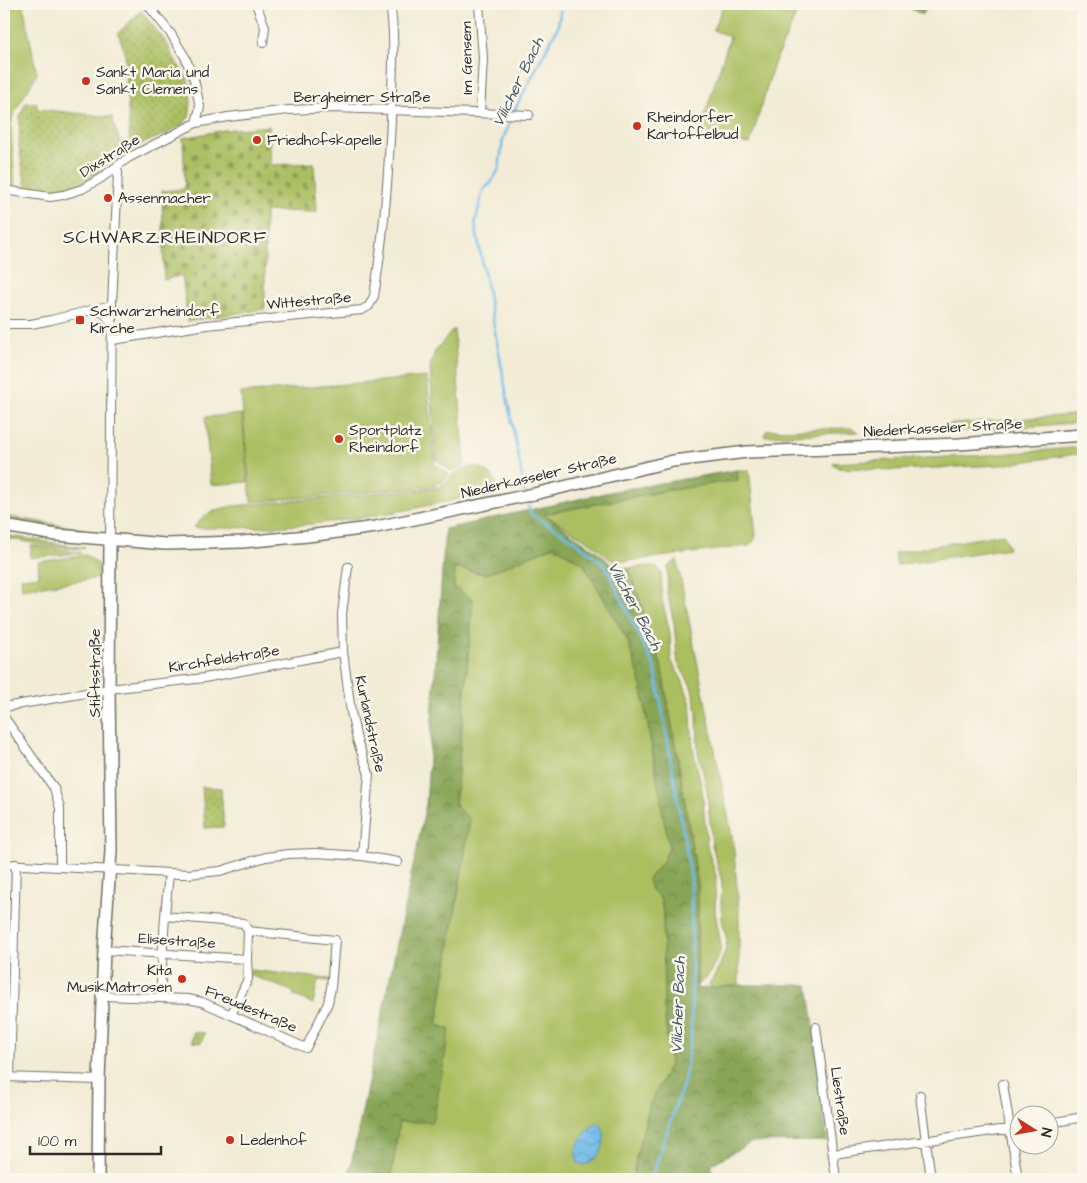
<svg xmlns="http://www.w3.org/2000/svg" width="1087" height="1183" font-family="'Architects Daughter',sans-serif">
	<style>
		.green { fill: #abbe61; stroke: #6b7446 }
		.forest { fill: url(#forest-crowns); stroke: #5a6841 }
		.cemetery { fill: url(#cemetery-stones); stroke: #6b7446 }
		.park { fill: url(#park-dots); stroke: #6b7446 }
		.water { fill: url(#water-waves); stroke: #4f748b }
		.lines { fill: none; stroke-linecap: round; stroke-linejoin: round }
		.stream { stroke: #73bceb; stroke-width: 2.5 }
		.street-casing { stroke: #716f67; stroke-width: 10 }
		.secondary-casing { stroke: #716f67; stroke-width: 14 }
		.street { stroke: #fff; stroke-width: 8 }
		.secondary { stroke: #fff; stroke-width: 11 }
		.poi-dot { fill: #c8321e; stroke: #fbf7ec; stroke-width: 2 }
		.labels { text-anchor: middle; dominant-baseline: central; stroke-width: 5; stroke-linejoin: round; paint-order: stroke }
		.street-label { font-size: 15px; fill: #2b2b2b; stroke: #fbf7ec }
		.poi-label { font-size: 15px; fill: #2b2b2b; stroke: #fbf7ec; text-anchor: start }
		.water-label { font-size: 16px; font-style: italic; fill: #415665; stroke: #fbf7ec }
		.quarter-label { font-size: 18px; letter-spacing: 1px; fill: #2b2b2b; stroke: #fbf7ec }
	</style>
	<defs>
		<pattern id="forest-crowns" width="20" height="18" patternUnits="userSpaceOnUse" patternTransform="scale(1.25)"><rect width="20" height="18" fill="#88a557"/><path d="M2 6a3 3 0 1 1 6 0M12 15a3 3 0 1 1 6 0" fill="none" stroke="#6f8748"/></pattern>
		<pattern id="cemetery-stones" width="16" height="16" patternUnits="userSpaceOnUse" patternTransform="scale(1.25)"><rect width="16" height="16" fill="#abbe61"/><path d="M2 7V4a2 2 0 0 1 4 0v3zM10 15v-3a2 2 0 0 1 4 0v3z" fill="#8b9b50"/></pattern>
		<pattern id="park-dots" width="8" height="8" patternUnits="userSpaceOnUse" patternTransform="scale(1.25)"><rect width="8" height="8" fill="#abbe61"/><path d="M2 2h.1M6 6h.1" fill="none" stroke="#8b9b50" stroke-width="1.8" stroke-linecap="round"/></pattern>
		<pattern id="water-waves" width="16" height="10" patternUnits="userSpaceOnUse" patternTransform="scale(1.25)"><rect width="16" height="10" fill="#73bceb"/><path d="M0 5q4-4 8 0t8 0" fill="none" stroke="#5f99bf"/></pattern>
	</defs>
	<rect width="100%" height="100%" fill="#fbf7ec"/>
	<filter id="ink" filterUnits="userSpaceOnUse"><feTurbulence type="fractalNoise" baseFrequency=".02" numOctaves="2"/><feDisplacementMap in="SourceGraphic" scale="10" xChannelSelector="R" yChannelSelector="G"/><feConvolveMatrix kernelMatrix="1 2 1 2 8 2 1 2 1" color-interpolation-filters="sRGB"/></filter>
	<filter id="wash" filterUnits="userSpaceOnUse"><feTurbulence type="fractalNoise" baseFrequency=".0096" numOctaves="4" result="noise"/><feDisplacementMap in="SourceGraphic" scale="20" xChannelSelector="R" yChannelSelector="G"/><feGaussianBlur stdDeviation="1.12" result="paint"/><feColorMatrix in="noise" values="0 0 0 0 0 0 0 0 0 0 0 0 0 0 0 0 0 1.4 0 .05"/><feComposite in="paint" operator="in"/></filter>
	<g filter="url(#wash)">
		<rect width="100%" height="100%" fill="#f2ecd6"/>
		<path class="green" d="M 4,4 L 23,4 L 37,74 L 13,115 L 11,126 L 15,187 L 4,185 Z
			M 724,4 L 801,4 L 774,64 L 750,144 L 697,138 L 730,37 L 713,30 Z
			M 454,329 L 465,465 L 451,471 L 436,460 L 430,366 L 435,351 Z
			M 427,377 L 435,466 L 438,466 L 449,475 L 442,483 L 436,483 L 436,486 L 251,502 L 241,393 Z
			M 242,414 L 248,482 L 211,485 L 205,417 Z
			M 1083,414 L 1083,422 C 1023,428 963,431 902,432 L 916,427 Z
			M 851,428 L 859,432 L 764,436 L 767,430 Z
			M 1083,447 L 1083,453 L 1001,465 L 895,470 L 838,468 L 832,463 L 988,455 Z
			M 476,466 C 489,470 495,478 499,490 C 437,504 375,518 312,524 C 272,528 233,528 194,528 C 202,514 217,509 233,506 L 437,488 C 445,485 447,480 453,475 C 459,469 468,467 476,466 Z
			M 737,470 L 749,470 L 756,536 L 753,542 L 748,546 L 627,561 L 611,560 L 591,543 L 544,514 L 664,491 L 738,480 Z
			M 4,516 L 84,529 L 83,531 L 4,520 Z
			M 1003,534 L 1009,548 L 897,565 L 894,553 Z
			M 4,535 L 85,548 C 72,552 20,540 4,538 Z
			M 31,545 L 81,553 L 30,558 Z
			M 554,546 L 583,563 L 627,639 L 640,678 L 669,849 L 662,863 L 648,879 L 651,890 L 660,897 L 663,912 L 664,1008 L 670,1065 L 650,1104 L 636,1158 L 633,1179 L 391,1179 L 399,1122 L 449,1029 L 437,1025 L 470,820 L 455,805 L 473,600 L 453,587 L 455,568 L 486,574 Z
			M 86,555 L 98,564 L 99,578 L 22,589 L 21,578 L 39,576 L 38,562 Z
			M 677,560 L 733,841 L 739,911 L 739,985 L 711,988 L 709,984 L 718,970 L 725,951 L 727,941 L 722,919 L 721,904 L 722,882 L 712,845 L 707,789 L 698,752 L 697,712 L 694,697 L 691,686 L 678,663 L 677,656 L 674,623 L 667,592 L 668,567 Z
			M 650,566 L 657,567 L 661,573 L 662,599 L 670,633 L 671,660 L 682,680 L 690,701 L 693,748 L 702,789 L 707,846 L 716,875 L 715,911 L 721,946 L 719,955 L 708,976 L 697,985 L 698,886 L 681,778 L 661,665 L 629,568 Z
			M 250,970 L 329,979 L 329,981 L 318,980 L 313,1004 L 293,995 L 294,992 L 250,975 Z"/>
		<path class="forest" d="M 903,4 L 930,4 L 922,15 Z
			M 737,470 L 738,480 L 664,491 L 544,514 L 599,553 L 614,567 L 629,568 L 661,665 L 681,778 L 698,886 L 697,989 L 739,985 L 808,985 L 814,1026 L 827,1141 L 752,1142 L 712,1164 L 711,1179 L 633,1179 L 636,1158 L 650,1104 L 670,1065 L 664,1008 L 663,912 L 660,897 L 651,890 L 648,879 L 662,863 L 669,848 L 640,678 L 627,639 L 583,563 L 554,546 L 486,574 L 455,568 L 454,587 L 473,600 L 455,805 L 470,820 L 437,1025 L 450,1029 L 433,1122 L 399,1122 L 391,1179 L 348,1179 L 426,804 L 445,529 L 614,491 Z"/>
		<path class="cemetery" d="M 269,126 L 271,165 L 314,163 L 317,212 L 265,211 L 265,309 L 188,321 L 182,275 L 164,280 L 162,191 L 185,189 L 183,138 L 224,130 Z"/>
		<path class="park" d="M 141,11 L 167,43 L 173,58 L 187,77 L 190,87 L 191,104 L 189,117 L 183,124 L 170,132 L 130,149 L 125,52 L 118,33 Z
			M 26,102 L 37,103 L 37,109 L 112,117 L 123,153 C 109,162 97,175 83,184 C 67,195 44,191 26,189 L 19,145 L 20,116 Z
			M 202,787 L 221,788 L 224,827 L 205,828 Z
			M 193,1032 L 205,1033 L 201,1043 L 192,1042 Z"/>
		<path class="water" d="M 595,1124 L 601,1124 C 609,1141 601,1158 585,1165 L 578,1163 C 571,1148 584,1133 595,1124 Z"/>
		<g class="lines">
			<path class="stream" d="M 525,493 L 475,224 L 483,190 L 491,183 L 499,169 L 503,139 L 517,105 L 558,27 L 561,4
				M 526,498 L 531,514 L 571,538 L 605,565 L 655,668 L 691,878 L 692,961 L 691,1037 L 684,1082 L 651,1179"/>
		</g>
	</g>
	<g filter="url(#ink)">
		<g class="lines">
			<defs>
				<path id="street" d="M 147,4 L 171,34 L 185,57 L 194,79 L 200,107 L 196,123
					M 256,4 L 265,27 L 263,43
					M 479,4 L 483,58 L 480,113
					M 4,190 L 50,197 L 63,195 L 82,189 L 100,179 L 128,158 L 196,123 L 228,117 L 289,110 L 334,108 L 529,115
					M 94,311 C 105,311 108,316 112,326
					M 4,324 L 31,324 L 51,320 L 112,305
					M 113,340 L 206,325 L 362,310 L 369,306 L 374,296 C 385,228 390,159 392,91 C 393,62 395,33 390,4
					M 110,540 L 112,305 L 118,172 L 116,167
					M 348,567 L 342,614 L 343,652 L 351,712 L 357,740 L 369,774 L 362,856
					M 4,707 L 109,689 L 204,678 L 343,652
					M 4,717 L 54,788 L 60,808 L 60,866
					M 4,864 L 188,874 L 220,871 L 266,857 L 288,854 L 315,853 L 362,856 L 398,862
					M 104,950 L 247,959 L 248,979 L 231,1015
					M 247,959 L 248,931
					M 103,996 L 188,999 L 202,1002 L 306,1048 L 328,1003 L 331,988 L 335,940 L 248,931 L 244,923 L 165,916 L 169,873
					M 160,998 L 165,916
					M 816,1027 L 836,1179
					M 4,1077 L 99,1080
					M 10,1077 L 16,864
					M 1003,1084 L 1018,1179
					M 920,1095 L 931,1179
					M 1050,1123 L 1083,1117
					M 833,1154 L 1020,1127"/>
				<path id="secondary" d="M 4,526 L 56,535 L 130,541 L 165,544 L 242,542 L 308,536 L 376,527 L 534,494 L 673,461 L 747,452 L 959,444 L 1083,435
					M 98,1179 L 99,1080 L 104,950 L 111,851 L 109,689 L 110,540"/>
			</defs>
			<use href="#street" class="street-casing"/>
			<use href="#secondary" class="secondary-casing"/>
			<use href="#street" class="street"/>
			<use href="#secondary" class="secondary"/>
		</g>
	</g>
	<g class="poi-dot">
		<circle cx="86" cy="81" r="5"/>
		<circle cx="637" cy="126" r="5"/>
		<circle cx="257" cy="140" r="5"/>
		<circle cx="108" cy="198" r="5"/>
		<rect x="75" y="315" width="10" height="10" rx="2.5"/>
		<circle cx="339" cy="439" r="5"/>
		<circle cx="182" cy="979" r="5"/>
		<circle cx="230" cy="1140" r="5"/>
	</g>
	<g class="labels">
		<g class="street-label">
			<text transform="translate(467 58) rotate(-91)">Im Gensem</text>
			<text x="362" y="97">Bergheimer Straße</text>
			<text transform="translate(110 156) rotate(-32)">Dixstraße</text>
			<text transform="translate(309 301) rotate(-5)">Wittestraße</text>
			<text transform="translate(943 428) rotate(-3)">Niederkasseler Straße</text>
			<text transform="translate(539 476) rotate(-13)">Niederkasseler Straße</text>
			<text transform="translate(224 659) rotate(-9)">Kirchfeldstraße</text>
			<text transform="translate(95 673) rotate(-90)">Stiftsstraße</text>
			<text transform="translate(370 724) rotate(78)">Kurlandstraße</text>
			<text transform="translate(177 941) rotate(4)">Elisestraße</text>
			<text transform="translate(251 1009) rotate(23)">Freudestraße</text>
			<text transform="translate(840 1101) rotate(82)">Liestraße</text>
		</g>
		<g class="poi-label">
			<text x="96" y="72">Sankt Maria und<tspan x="96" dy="17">Sankt Clemens</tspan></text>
			<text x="647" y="117">Rheindorfer<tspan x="647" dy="17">Kartoffelbud</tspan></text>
			<text x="267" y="140">Friedhofskapelle</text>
			<text x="118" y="198">Assenmacher</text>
			<text x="90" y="311">Schwarzrheindorf<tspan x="90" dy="17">Kirche</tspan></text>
			<text x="349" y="430">Sportplatz<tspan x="349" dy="17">Rheindorf</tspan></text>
			<text x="172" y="970" text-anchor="end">Kita<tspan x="172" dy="17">MusikMatrosen</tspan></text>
			<text x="240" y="1140">Ledenhof</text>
		</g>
		<g class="water-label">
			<text transform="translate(518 82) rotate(-64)">Vilicher Bach</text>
			<text transform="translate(635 606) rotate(62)">Vilicher Bach</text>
			<text transform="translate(678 1005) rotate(-88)">Vilicher Bach</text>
		</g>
		<g class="quarter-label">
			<text x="165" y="237">SCHWARZRHEINDORF</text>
		</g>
	</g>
	<rect width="1087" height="1183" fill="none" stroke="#fbf7ec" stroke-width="20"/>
	<g transform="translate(1034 1130) rotate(101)"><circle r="24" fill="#fbf7ec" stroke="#a8a59f"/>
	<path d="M0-4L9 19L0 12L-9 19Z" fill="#c8321e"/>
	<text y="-8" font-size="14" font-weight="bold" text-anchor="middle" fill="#2b2b2b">N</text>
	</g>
	<path d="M30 1146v8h131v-8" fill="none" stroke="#2b2b2b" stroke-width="2.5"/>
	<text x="38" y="1146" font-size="15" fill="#2b2b2b" stroke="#fbf7ec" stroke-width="4" paint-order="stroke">100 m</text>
</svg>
